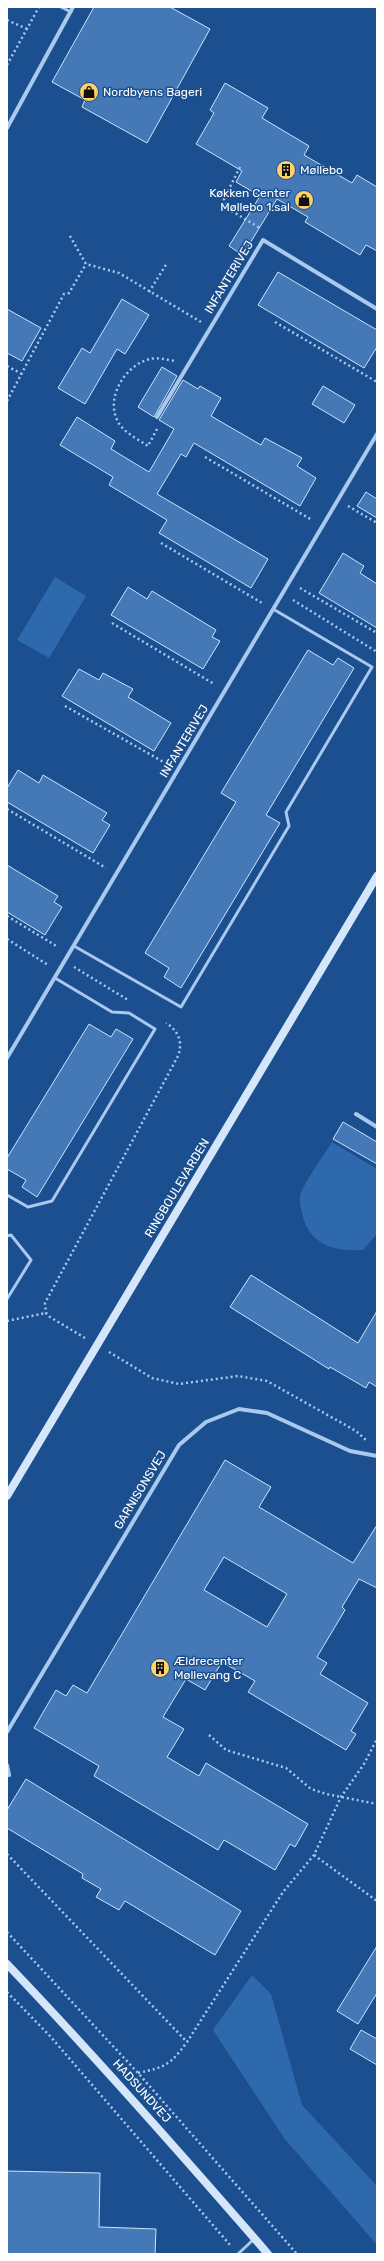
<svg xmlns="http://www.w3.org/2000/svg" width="384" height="2261" font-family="Rubik,sans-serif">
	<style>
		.green { fill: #2e69ad }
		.building { fill: #4478b7; stroke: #cfe3fa; fill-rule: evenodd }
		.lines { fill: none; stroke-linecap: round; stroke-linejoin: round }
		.path { stroke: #a9c9ee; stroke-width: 2.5; stroke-dasharray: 2 3; stroke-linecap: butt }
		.lane { stroke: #a9c9ee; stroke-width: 3 }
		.street { stroke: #a9c9ee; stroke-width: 4 }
		.secondary { stroke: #d6e6fa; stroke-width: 8 }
		.labels { text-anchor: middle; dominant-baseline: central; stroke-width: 3; stroke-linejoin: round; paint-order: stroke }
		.poi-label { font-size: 12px; fill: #fff; stroke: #1b4f8f; text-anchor: start }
		.street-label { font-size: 12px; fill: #fff; stroke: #1b4f8f }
	</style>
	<rect width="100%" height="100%" fill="#1b4f8f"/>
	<path class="green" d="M 55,577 L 86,596 L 49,658 L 17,640 Z
		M 332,1142 L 377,1169 L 377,1234 L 363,1250 C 334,1252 308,1244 302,1213 C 300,1207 299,1198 301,1192 C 309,1175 322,1158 332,1142 Z
		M 252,1975 L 271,1994 L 302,2105 L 377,2186 L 377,2245 L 284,2138 L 213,2030 Z"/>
	<path class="building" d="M 94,7 L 170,7 L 210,29 L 147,143 L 82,107 L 85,100 L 52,82 Z
		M 225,83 L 268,108 L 262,118 L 309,146 L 304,155 L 352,183 L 357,175 L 377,187 L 377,251 L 366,245 L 360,255 L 305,222 L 308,217 L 277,199 L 244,253 L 241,254 L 229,246 L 260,196 L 236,182 L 242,171 L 196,144 L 214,113 L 210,110 Z
		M 278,272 L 377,330 L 377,347 L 364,368 L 258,305 Z
		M 122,299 L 149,315 L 125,354 L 117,349 L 85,404 L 58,388 L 82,348 L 90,353 Z
		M 7,309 L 41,328 L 22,361 L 7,353 Z
		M 162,367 L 177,376 L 154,417 L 138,407 Z
		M 183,380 L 198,389 L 200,386 L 221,398 L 211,416 L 261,445 L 265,438 L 302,458 L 297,466 L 316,478 L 300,506 L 194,443 L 186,457 L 181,454 L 157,494 L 268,559 L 251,588 L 159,533 L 167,520 L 109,485 L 113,477 L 60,445 L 77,417 L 115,441 L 111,449 L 149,472 L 174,429 L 159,420 Z
		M 323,386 L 355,405 L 344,423 L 312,404 Z
		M 366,492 L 377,499 L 377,518 L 357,506 Z
		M 343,553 L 364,566 L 360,573 L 377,584 L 377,628 L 319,593 Z
		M 128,587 L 147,599 L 152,591 L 216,630 L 212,637 L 220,641 L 203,669 L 111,615 Z
		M 308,650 L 333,665 L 338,658 L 354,668 L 266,815 L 280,823 L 181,988 L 164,977 L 169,968 L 145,953 L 236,802 L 221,793 Z
		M 79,669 L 99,680 L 103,673 L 133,689 L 128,697 L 171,723 L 154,751 L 62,696 Z
		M 18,770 L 39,783 L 43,775 L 107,813 L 102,820 L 110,825 L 93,853 L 7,802 L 7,788 Z
		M 7,865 L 58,896 L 54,902 L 62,907 L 45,935 L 7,912 Z
		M 89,1024 L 111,1037 L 116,1029 L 133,1039 L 37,1197 L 22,1187 L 26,1180 L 7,1169 L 7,1158 Z
		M 343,1122 L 377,1142 L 377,1164 L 333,1139 Z
		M 251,1275 L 358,1343 L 377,1311 L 377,1387 L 369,1382 L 366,1388 L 330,1367 L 329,1369 L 230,1307 Z
		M 225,1460 L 271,1487 L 259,1507 L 353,1563 L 377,1525 L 377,1588 L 359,1579 L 342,1607 L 345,1610 L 317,1657 L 327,1663 L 320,1674 L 368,1703 L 351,1731 L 356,1734 L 346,1750 L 248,1692 L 255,1681 L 222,1662 L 205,1690 L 186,1679 L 163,1717 L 184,1729 L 167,1757 L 199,1776 L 206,1763 L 308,1824 L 295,1847 L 290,1844 L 275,1870 L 224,1840 L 218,1850 L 94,1776 L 99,1766 L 34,1728 L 56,1690 L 66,1696 L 73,1685 L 87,1693 ZM 224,1557 L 287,1594 L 267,1627 L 204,1590 Z
		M 26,1779 L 241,1911 L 215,1955 L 125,1901 L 119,1910 L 96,1897 L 101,1889 L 82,1878 L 83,1874 L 7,1828 L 7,1810 Z
		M 377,1946 L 377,1993 L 358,2024 L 337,2011 Z
		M 361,2030 L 377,2039 L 377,2065 L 350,2049 Z
		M 7,2171 L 100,2173 L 99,2227 L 156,2229 L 155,2254 L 7,2254 Z"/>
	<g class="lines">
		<path class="path" d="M 7,20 L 27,29
			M 7,65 L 39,7
			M 240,167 L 224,199 L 230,210 L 260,228
			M 70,236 L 86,264 L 119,273 L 201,322
			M 149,292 L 167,263
			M 275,322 L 377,382
			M 7,366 L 22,374
			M 7,401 L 64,294 L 69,293 L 86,264
			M 157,429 L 148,446 C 139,440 127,434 120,425 C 103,401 124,365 150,359 C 157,357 168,360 175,361
			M 205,457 L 312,520
			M 348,506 L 377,523
			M 161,543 L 262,603
			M 300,588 L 377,633
			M 293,600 L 377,652
			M 112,623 L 214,684
			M 65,706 L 167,764
			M 7,809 L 106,868
			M 7,916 L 58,947
			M 7,939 L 48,965
			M 74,967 L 128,1000
			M 7,1321 L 46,1313
			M 85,1338 L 50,1317 L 46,1313 L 45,1303 L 178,1056 C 183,1043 179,1031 166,1023
			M 109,1352 L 152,1378 L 179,1384 L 238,1376 L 267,1381 L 356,1431 L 366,1440
			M 209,1735 L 226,1750 L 286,1768 L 311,1789 L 326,1794 L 377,1804
			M 7,1854 L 187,2042
			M 314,1855 L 377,1901
			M 7,1932 L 138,2073 L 297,2254
			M 7,1992 L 50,2036 L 230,2245
			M 138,2073 C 166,2067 170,2065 187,2042 L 283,1892 L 314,1855 L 341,1797 L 364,1764 L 377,1739"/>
		<path class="lane" d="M 61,7 L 71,12
			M 74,946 L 181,1007 L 289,826 L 286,812 L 372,667 L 273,609
			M 7,1195 L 28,1207 L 52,1201 L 155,1029 L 129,1013 L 112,1012 L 55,978
			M 7,1236 L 11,1235 L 31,1260 L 7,1299
			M 238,2254 L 254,2239"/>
		<path class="street" d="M 7,128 L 73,7
			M 157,417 L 263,240 L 377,309
			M 7,1058 L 377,434
			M 356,1114 L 377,1127
			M 7,1732 L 179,1445 L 206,1422 L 239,1409 L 267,1413 L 350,1451 L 377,1456
			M 7,1765 L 9,1775"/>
		<path class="secondary" d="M 7,1496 L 377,876
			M 7,1964 C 97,2058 183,2156 268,2254"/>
	</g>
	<defs>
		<symbol id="shop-disc" viewBox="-11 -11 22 22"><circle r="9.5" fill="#ffd166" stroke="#1b4f8f"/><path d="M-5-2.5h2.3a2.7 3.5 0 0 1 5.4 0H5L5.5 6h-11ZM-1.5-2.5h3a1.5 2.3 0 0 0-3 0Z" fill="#111"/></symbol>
		<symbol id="building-disc" viewBox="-11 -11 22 22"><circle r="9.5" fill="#ffd166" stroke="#1b4f8f"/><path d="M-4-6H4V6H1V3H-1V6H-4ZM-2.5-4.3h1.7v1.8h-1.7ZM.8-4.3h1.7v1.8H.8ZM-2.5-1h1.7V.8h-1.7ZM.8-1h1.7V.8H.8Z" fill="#111"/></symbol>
	</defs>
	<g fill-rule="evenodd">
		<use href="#shop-disc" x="78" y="81" width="22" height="22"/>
		<use href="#building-disc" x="275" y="159" width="22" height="22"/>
		<use href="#shop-disc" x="293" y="189" width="22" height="22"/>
		<use href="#building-disc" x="149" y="1657" width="22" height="22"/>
	</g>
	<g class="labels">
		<g class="poi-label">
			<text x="103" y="92">Nordbyens Bageri</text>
			<text x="300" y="170">Møllebo</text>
			<text x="290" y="193" text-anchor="end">Køkken Center<tspan x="290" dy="14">Møllebo 1.sal</tspan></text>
			<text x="174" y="1661">Ældrecenter<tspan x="174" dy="14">Møllevang C</tspan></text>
		</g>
		<g class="street-label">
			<text transform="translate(229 277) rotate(-59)">INFANTERIVEJ</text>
			<text transform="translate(184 741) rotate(-59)">INFANTERIVEJ</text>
			<text transform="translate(177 1188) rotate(-59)">RINGBOULEVARDEN</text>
			<text transform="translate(140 1490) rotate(-59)">GARNISONSVEJ</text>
			<text transform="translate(142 2091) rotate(48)">HADSUNDVEJ</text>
		</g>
	</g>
	<rect width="384" height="2261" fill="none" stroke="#ffffff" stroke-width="16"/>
</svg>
